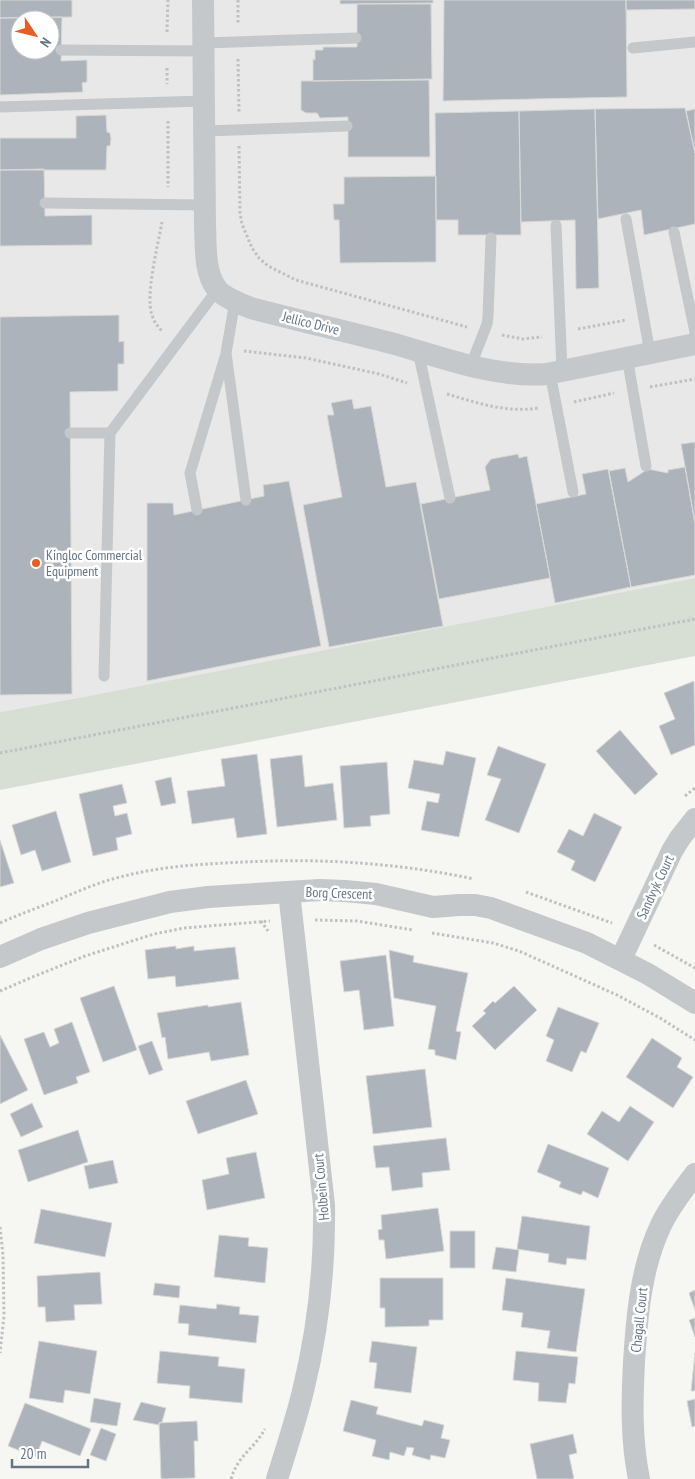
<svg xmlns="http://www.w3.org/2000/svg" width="695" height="1479" font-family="'PT Sans Narrow',sans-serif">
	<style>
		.built { fill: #e7e8e7; fill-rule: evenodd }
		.green { fill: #d7ded4 }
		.building { fill: #acb3ba; stroke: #d8d8d6; fill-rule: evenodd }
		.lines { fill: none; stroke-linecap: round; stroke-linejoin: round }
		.path { stroke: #bec0c2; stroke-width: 3; stroke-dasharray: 2.5 2.5; stroke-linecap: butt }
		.lane { stroke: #c4c8cb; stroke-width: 11 }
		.street { stroke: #c4c8cb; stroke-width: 22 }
		.poi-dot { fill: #e85d22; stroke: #fff; stroke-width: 2 }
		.labels { text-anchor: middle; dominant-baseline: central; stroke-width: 5; stroke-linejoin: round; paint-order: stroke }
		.street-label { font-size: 14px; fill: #657585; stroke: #fff }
		.poi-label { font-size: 14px; fill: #657585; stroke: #fff; text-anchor: start }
	</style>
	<rect width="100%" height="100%" fill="#f6f7f3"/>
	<path class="built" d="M 0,0 L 695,0 L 695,578 L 78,698 L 0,712 ZM 20,20 L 50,20 L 50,50 L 20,50 Z"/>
	<path class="green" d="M 695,578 L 695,656 L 0,790 L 0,712 L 78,698 Z"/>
	<path class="building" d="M 0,0 L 72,0 L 72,17 L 0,18 Z
		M 340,0 L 433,0 L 433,3 L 340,4 Z
		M 444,0 L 626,0 L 627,97 L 443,101 Z
		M 626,0 L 695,0 L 695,9 L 626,10 Z
		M 357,4 L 431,4 L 432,79 L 313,81 L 313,59 L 315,60 L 315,50 L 323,50 L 323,47 L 357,47 Z
		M 62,17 L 61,61 L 87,60 L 87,82 L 82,83 L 83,92 L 0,95 L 0,18 ZM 20,20 L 50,20 L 50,50 L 20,50 Z
		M 429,80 L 430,157 L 348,157 L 348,117 L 320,118 L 317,113 L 306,113 L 301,110 L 301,81 Z
		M 685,108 L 695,153 L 695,224 L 644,235 L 641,210 L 598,219 L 595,109 Z
		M 595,109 L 599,288 L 576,289 L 575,220 L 521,222 L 519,111 Z
		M 695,109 L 695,153 L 686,111 Z
		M 519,111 L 521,235 L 458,235 L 458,220 L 436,220 L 435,113 Z
		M 106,115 L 107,132 L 110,133 L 111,139 L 110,146 L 107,146 L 106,170 L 0,170 L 0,138 L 76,138 L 76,116 Z
		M 44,169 L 45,216 L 92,215 L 92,245 L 0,246 L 0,170 Z
		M 436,176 L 436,262 L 340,263 L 339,220 L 334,220 L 333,204 L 344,204 L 344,177 Z
		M 119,315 L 119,342 L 124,341 L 124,364 L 118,364 L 118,391 L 70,392 L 72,694 L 0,695 L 0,317 Z
		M 352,399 L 354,409 L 371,406 L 386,487 L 416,482 L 443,626 L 329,647 L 303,505 L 342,497 L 327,415 L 334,415 L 331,403 Z
		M 695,442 L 695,523 L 681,444 Z
		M 518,454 L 519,458 L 527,456 L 550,578 L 439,599 L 421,504 L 490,490 L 485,467 L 491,459 Z
		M 685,467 L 695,523 L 695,575 L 631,587 L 609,471 L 625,468 L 628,482 L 648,469 L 668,473 L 668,470 Z
		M 608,469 L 631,587 L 555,603 L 536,504 L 586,494 L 582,474 Z
		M 289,481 L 321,646 L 147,681 L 147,503 L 173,503 L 174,515 L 264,496 L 263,485 Z
		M 694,681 L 695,745 L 671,755 L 659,726 L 675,719 L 664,693 Z
		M 620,730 L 658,774 L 635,795 L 596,751 Z
		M 498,746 L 546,764 L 519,833 L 485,820 L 501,779 L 487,775 Z
		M 446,751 L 476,758 L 459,837 L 421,830 L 427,801 L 438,803 L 440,794 L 408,788 L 414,760 L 443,765 Z
		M 257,754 L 267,834 L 237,838 L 234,818 L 192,824 L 187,791 L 225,786 L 221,759 Z
		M 302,755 L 305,787 L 333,783 L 337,820 L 277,827 L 270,759 Z
		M 387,762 L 390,814 L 370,816 L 371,826 L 344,828 L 340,766 Z
		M 171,777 L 176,803 L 161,806 L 155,781 Z
		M 122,784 L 127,803 L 113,806 L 115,816 L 127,813 L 132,834 L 116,838 L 118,850 L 93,856 L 79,794 Z
		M 56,811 L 71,862 L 42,871 L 35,850 L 21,855 L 12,825 Z
		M 594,813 L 622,827 L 595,882 L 571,870 L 575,861 L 557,852 L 569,829 L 583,836 Z
		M 0,840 L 14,883 L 0,887 Z
		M 176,946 L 176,949 L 194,946 L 194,951 L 235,947 L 239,979 L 176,987 L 175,976 L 148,979 L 145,950 Z
		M 389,950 L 414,956 L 413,962 L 468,973 L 456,1031 L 461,1032 L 456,1060 L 435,1055 L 435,1050 L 428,1049 L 436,1006 L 394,998 Z
		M 386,955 L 394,1026 L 364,1030 L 359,990 L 344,992 L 340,961 Z
		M 114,986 L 137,1050 L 103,1062 L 80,998 Z
		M 514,986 L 537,1010 L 495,1050 L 472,1026 L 486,1013 L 483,1011 L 493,1001 L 495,1003 Z
		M 241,1002 L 249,1055 L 211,1061 L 209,1052 L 168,1059 L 165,1037 L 162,1038 L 157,1013 L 208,1005 L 208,1007 Z
		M 558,1007 L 599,1023 L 586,1053 L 581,1051 L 572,1072 L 546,1061 L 554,1040 L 546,1036 Z
		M 72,1022 L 90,1072 L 76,1077 L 78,1083 L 44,1095 L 24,1039 L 44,1032 L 50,1047 L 59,1043 L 54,1029 Z
		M 0,1035 L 28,1090 L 0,1104 Z
		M 652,1038 L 682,1058 L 677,1067 L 693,1077 L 673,1108 L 626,1077 Z
		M 152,1041 L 163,1070 L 149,1075 L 138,1046 Z
		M 425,1069 L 432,1127 L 373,1134 L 366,1076 Z
		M 246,1080 L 258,1114 L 198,1134 L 186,1101 Z
		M 32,1103 L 43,1127 L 21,1137 L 10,1114 Z
		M 630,1106 L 654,1122 L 628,1161 L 587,1134 L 602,1111 L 619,1122 Z
		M 78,1130 L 88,1162 L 28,1182 L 18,1150 Z
		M 446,1138 L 450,1170 L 422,1173 L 423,1187 L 392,1191 L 389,1167 L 376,1168 L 373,1146 Z
		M 548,1144 L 609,1168 L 598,1198 L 583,1191 L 581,1195 L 559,1187 L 561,1182 L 537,1172 Z
		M 256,1152 L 265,1198 L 207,1210 L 202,1180 L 229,1174 L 226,1158 Z
		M 113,1160 L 118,1183 L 89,1189 L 84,1166 Z
		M 438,1208 L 444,1251 L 386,1259 L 384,1240 L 379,1240 L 378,1230 L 382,1229 L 381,1215 Z
		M 41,1209 L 112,1223 L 105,1257 L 34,1243 Z
		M 522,1216 L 590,1226 L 586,1260 L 567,1258 L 566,1265 L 548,1262 L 549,1254 L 517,1249 Z
		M 450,1231 L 475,1231 L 475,1268 L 450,1268 Z
		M 219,1235 L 249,1238 L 248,1246 L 268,1248 L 265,1283 L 214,1277 Z
		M 496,1247 L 519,1250 L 516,1272 L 492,1269 Z
		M 100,1272 L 102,1304 L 74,1305 L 75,1320 L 46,1322 L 45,1307 L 38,1307 L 37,1276 Z
		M 380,1278 L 443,1278 L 443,1320 L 429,1320 L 429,1326 L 385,1327 L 385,1308 L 380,1308 Z
		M 506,1278 L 585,1289 L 576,1352 L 547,1348 L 550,1331 L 521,1327 L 523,1313 L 502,1310 Z
		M 155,1283 L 180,1286 L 179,1298 L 153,1295 Z
		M 695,1290 L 695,1310 L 689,1293 Z
		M 217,1304 L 240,1307 L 239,1314 L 259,1316 L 256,1343 L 188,1335 L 189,1324 L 178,1323 L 180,1305 L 216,1309 Z
		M 695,1318 L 695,1337 L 689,1320 Z
		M 39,1341 L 97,1351 L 90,1394 L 65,1390 L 63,1403 L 29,1398 Z
		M 372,1341 L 417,1347 L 411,1393 L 374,1388 L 377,1363 L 369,1362 Z
		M 160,1351 L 219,1357 L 218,1366 L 245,1369 L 242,1403 L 189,1398 L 190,1386 L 157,1383 Z
		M 516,1351 L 578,1357 L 575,1384 L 569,1383 L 566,1403 L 538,1401 L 539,1383 L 513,1380 Z
		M 695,1353 L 695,1391 L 691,1391 Z
		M 94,1398 L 121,1403 L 117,1426 L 90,1422 Z
		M 695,1399 L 695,1426 L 692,1427 L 687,1401 Z
		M 351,1400 L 378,1407 L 376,1414 L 422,1426 L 424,1420 L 444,1425 L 441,1438 L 450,1440 L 445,1458 L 431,1455 L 430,1460 L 412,1455 L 414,1448 L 407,1447 L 404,1456 L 390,1452 L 389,1460 L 372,1456 L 376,1440 L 343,1431 Z
		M 141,1402 L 166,1408 L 162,1422 L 159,1423 L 159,1425 L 133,1420 Z
		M 25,1403 L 91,1429 L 80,1456 L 42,1441 L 36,1457 L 8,1446 Z
		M 197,1421 L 198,1441 L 194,1441 L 195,1478 L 161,1479 L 159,1423 Z
		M 101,1428 L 116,1434 L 106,1461 L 90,1455 Z
		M 573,1434 L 577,1453 L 569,1455 L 574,1479 L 537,1479 L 530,1444 Z"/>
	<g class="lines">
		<path class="path" d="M 238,0 L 238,25
			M 167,32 L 168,0
			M 238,59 L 239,113
			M 167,68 L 167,84
			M 168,121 L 168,187
			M 239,146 L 240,213 L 242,224 L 252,248 L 259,258 L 268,266 L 296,280 L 467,327
			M 162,222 C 158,245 145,295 152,315 C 154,322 158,327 163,332
			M 578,329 L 626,320
			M 502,335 L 523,339 L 542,337
			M 244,351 L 306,358 L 379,374 L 407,383
			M 650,387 L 695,379
			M 447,394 C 477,403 506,413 538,408
			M 574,402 L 614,393
			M 0,753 L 695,619
			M 685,796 L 695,788
			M 526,892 L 612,923
			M 315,920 L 357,921 L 413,930
			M 261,921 L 268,931
			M 0,923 C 20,914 40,907 60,899 C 81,890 102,881 124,876 C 163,866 204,864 244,862 C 321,858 398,863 474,879
			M 432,933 L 493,943 L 519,951 L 617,995 L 660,1018 L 695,1040
			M 654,945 L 695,968
			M 0,991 L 35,976 L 85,956 L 154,934 L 184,928 L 270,921
			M 0,1227 L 3,1255 L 4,1316 L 0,1353
			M 231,1479 C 238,1455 254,1449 265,1429"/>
		<path class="lane" d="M 203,43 L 356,38
			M 633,48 L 695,42
			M 61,50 L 203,51
			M 0,107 L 204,101
			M 204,131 L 347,126
			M 45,203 L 204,205
			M 626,219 L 650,353
			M 556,225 L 562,371
			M 674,232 L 695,332
			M 235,301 L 226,353 L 246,500
			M 418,351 L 450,498
			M 627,357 L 646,466
			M 471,365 L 487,324 L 488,317 L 491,238
			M 550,373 L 573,492
			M 70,433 L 110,433 L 217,290
			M 197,510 L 190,473 L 225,357
			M 104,676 L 110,433"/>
		<path class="street" d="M 203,0 L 205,225 C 206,245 204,273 217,289 C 223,297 241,304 251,308 C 297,320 344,331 391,343 C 441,357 494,378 547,374 L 695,344
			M 0,957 L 41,939 L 88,923 L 170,902 L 208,897 L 320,890 L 345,891 L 376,894 L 433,907 L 459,905 L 475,905 L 491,908 L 587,943 L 648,974 L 695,1003
			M 621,959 L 672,851 L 680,838 L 695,819
			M 277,1479 C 286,1450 296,1420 303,1391 C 318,1330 325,1267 324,1205 L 289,892
			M 639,1479 C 631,1440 632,1401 634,1362 C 637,1315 641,1267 661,1225 C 670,1206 683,1190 695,1174"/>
	</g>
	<circle class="poi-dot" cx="36" cy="563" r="5"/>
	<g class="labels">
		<g class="street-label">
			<text transform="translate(311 323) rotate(14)">Jellico Drive</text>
			<text transform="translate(655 887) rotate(-65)">Sandvyk Court</text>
			<text transform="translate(339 893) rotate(2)">Borg Crescent</text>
			<text transform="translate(321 1187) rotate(-95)">Holbein Court</text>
			<text transform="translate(639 1320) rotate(-84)">Chagall Court</text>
		</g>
		<g class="poi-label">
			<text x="46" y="555">Kingloc Commercial<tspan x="46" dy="16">Equipment</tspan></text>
		</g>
	</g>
	<g transform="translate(35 35) rotate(125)"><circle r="24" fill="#ffffff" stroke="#c1c8ce"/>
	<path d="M0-4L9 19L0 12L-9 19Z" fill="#e85d22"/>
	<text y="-8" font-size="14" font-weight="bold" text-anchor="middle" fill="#657585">N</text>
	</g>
	<path d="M12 1459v8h76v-8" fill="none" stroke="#657585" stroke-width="2.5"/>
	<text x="20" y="1459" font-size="15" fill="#657585" stroke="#ffffff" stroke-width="4" paint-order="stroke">20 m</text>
</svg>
